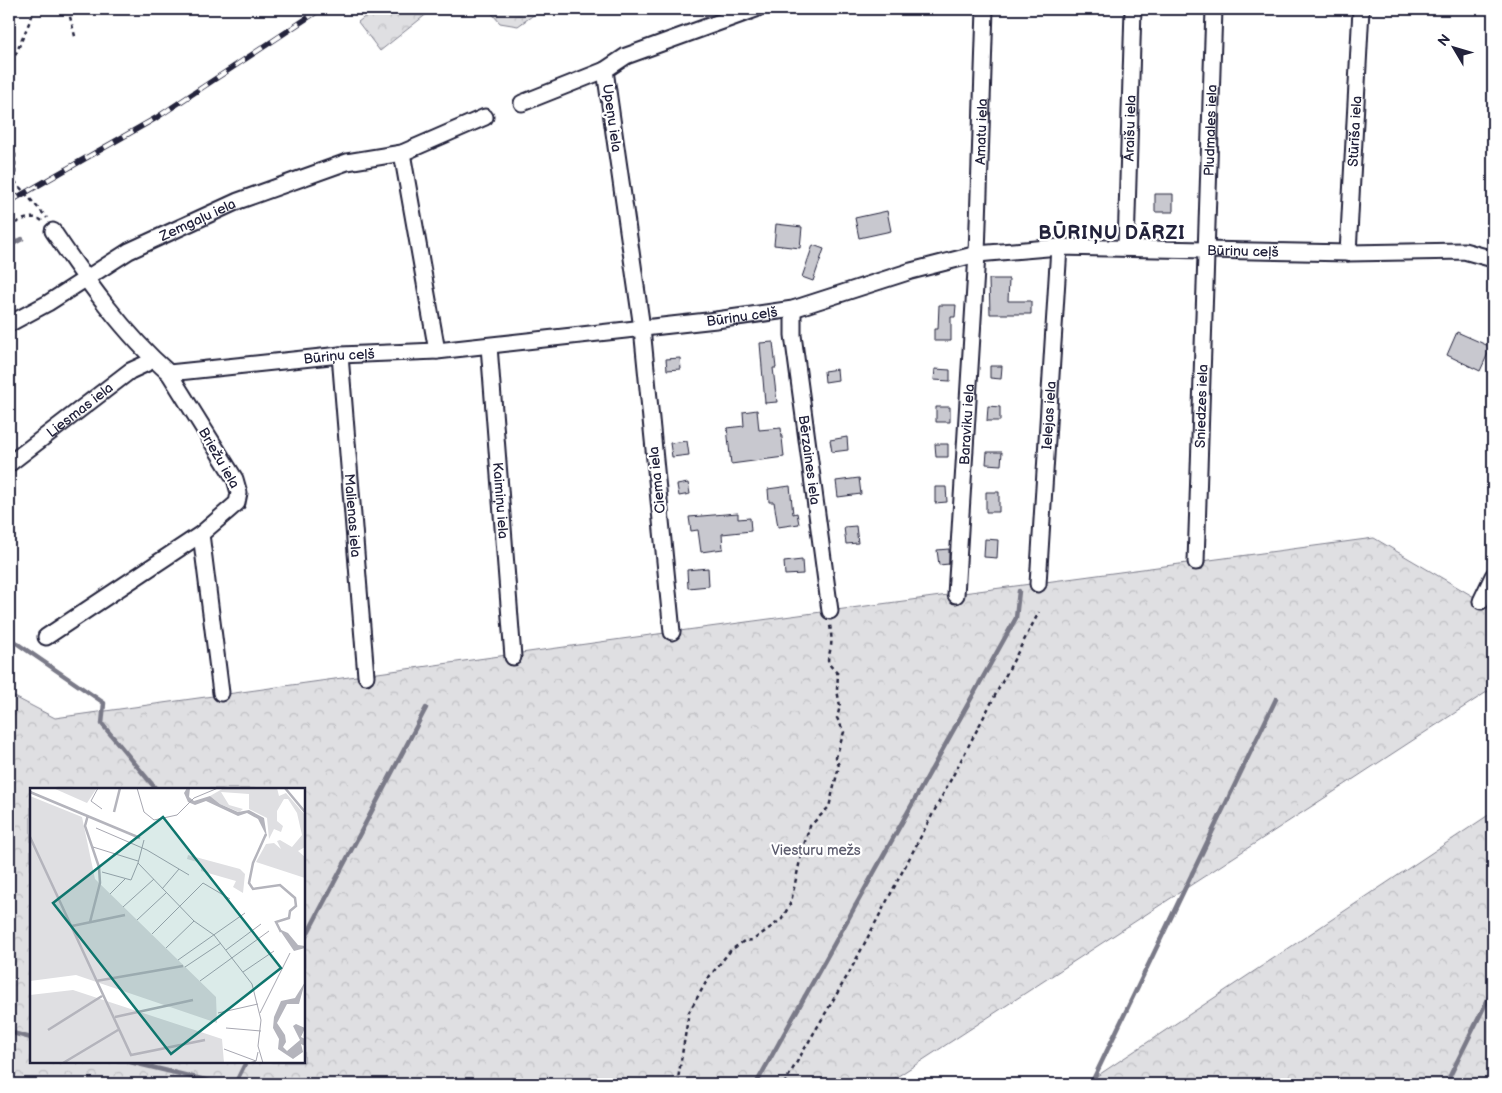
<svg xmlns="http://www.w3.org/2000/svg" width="1502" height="1093" font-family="'Balsamiq Sans',sans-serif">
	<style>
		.forest { fill: url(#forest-crowns); stroke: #80808e; fill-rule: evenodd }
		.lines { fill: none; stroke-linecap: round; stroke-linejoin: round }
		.stream { stroke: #7a7a88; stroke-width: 4.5 }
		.building { fill: #c8c8cf; stroke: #22223b }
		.minor-casing { stroke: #22223b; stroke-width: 19 }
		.path { stroke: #22223b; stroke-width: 2.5; stroke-dasharray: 4 4; stroke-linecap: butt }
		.minor { stroke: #fff; stroke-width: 15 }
		.rail-casing { stroke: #22223b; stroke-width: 5.5 }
		.rail { stroke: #fff; stroke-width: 4; stroke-dasharray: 11; stroke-linecap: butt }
		.labels { text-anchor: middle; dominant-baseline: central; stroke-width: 4.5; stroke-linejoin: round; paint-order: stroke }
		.street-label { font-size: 14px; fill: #22223b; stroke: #fff }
		.park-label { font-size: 14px; fill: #5b5b6d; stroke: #fff }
		.district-label { font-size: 19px; font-weight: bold; letter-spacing: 1px; fill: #22223b; stroke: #fff }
		.inset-river { fill: none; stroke: #b4b4bc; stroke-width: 2.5 }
		.inset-road { fill: none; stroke: #a7a7b1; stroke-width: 1 }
		.view { fill: #0f766e; fill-opacity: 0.15; stroke: #0f766e; stroke-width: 2.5 }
		.inset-edge { fill: none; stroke: #22223b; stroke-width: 2.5 }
	</style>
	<defs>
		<pattern id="forest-crowns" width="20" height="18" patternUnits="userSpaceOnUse" patternTransform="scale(1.25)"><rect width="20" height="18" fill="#dfdfe2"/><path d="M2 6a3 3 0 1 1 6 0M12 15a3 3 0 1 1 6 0" fill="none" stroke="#bfbfc3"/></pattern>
	</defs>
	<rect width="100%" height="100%" fill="#fff"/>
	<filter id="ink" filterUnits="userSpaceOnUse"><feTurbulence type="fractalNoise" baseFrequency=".02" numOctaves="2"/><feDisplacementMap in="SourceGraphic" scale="10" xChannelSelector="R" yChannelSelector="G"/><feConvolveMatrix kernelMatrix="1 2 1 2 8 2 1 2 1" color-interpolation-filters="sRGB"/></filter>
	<g filter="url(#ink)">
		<path class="forest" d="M 375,9 L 433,9 L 380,51 L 358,22 Z
			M 488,9 L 542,9 L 518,26 L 500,23 Z
			M 1374,538 L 1481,601 L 1493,614 L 1493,688 L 886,1084 L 9,1084 L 9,694 L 55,718 L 672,632 ZM 31,789 L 304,789 L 304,1062 L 31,1062 Z
			M 1493,812 L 1493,1084 L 1085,1084 Z"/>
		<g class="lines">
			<path class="stream" d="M 9,246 L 22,239
				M 9,638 L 104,703 L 102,724 L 156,789
				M 304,940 L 426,708
				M 9,1032 L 31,1038
				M 130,1062 L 222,1084
				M 235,1084 L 246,1062
				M 756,1084 L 1016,618 L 1019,591
				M 1091,1084 L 1276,699
				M 1446,1084 L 1493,989"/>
		</g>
		<path class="building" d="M 1155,194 L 1173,194 L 1173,212 L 1155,212 Z
			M 887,211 L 891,231 L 859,238 L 855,218 Z
			M 776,224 L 802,227 L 800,248 L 774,245 Z
			M 813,245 L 824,249 L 813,281 L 802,277 Z
			M 989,279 L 1009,279 L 1008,301 L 1031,301 L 1031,314 L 990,314 Z
			M 939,305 L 956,305 L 955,317 L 951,317 L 951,341 L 934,341 L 934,329 L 938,329 Z
			M 1457,332 L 1491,347 L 1480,371 L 1447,355 Z
			M 773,342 L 776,368 L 773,368 L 777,402 L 765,403 L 760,343 Z
			M 680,358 L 681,369 L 667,370 L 666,359 Z
			M 990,366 L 1002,366 L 1001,379 L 990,378 Z
			M 837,369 L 838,380 L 825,382 L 824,371 Z
			M 935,369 L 950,370 L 950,381 L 934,380 Z
			M 988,406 L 1000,407 L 1000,421 L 987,421 Z
			M 936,407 L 950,407 L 950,422 L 936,422 Z
			M 757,410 L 759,430 L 781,428 L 784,457 L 731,464 L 727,428 L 744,426 L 743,412 Z
			M 847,437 L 848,450 L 832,452 L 830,440 Z
			M 687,441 L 689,455 L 672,457 L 670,443 Z
			M 935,444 L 948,444 L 948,457 L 936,457 Z
			M 987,452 L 1002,452 L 1001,465 L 986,464 Z
			M 859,478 L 861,494 L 838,497 L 836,481 Z
			M 688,483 L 690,494 L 679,496 L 677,485 Z
			M 790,486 L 793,514 L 797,513 L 799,524 L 778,527 L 774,502 L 769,502 L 768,489 Z
			M 935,487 L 946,487 L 947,502 L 935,503 Z
			M 986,492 L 999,492 L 999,512 L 986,512 Z
			M 738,513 L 738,519 L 750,518 L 751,531 L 722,534 L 723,549 L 701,552 L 698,530 L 691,531 L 689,517 Z
			M 856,526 L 858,543 L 846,544 L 844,527 Z
			M 985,539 L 998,540 L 997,558 L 984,557 Z
			M 949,549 L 949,564 L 939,565 L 937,550 Z
			M 802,560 L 803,574 L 785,575 L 784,562 Z
			M 708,568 L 709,586 L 688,588 L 687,570 Z"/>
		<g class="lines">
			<defs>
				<g id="minor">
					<path d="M 522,103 L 605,70"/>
					<path d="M 402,153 L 437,351"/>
					<path id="s1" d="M 53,231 C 86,280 124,334 169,373 L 340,355 L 437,351 L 716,320 L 793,309 L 911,271 L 977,254 L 1059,247 L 1348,253 L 1464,251 L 1493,259"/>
					<path id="s2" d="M 1126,248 L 1133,9"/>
					<path id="s3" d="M 1348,253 L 1361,9"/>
					<path id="s4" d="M 793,309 L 793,335 L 830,611"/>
					<path id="s5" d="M 9,324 L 48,303 L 129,251 L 238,201 L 347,162 L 402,153 L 485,117"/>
					<path id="s6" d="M 489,346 L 513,657"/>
					<path id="s7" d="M 340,355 L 366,676"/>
					<path id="s8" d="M 9,464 L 130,371 L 154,360"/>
					<path d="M 201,534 L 221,693"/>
					<path id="s9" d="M 1196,562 L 1214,9"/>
					<path id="s10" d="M 1038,584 L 1059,247"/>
					<path id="s11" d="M 956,595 L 977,254 L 985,9"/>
					<path d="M 1481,601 L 1493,576"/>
					<path d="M 672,632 L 642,328 L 605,70 L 626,56 L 756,9"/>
					<path d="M 46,637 L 201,534 L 237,503 L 239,493 L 235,479 L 169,373"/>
				</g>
			</defs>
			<use href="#minor" class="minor-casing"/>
			<path class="path" d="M 68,9 L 76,40
				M 9,70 L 35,9
				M 9,139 L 15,154 L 15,180
				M 9,175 L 47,218
				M 9,227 C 18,221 33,213 42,221
				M 680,1084 L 678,1079 L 689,1012 L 709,977 L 731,950 L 744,941 L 753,940 L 782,919 L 791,902 L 802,851 L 810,826 L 829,807 L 839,766 L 836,757 L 844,732 L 837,718 L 840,706 L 837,690 L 838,674 C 824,659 828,664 831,646 C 832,639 831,632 830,625
				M 784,1084 L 849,973 L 1039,612"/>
			<use href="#minor" class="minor"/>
			<defs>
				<path id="rail" d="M 9,202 L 156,118 L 321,9"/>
			</defs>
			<use href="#rail" class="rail-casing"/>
			<use href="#rail" class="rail"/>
		</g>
	</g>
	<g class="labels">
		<g class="street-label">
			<text transform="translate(612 118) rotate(82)">Upeņu iela</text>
			<text stroke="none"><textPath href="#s2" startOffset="120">Āraišu iela</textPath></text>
			<text stroke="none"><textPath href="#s9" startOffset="432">Pludmales iela</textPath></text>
			<text stroke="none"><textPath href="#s11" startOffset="464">Amatu iela</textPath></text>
			<text stroke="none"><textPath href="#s3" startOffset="122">Stūrīša iela</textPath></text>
			<text stroke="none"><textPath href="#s5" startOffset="216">Zemgaļu iela</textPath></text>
			<text stroke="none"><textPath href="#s1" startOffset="1270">Būriņu ceļš</textPath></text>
			<text stroke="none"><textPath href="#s1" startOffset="760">Būriņu ceļš</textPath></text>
			<text stroke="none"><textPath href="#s1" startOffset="355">Būriņu ceļš</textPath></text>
			<text stroke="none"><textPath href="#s9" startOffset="156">Sniedzes iela</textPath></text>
			<text stroke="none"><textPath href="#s8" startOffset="89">Liesmas iela</textPath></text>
			<text stroke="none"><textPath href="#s10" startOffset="169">Ielejas iela</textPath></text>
			<text stroke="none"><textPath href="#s11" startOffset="171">Baraviku iela</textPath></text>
			<text transform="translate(219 458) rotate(60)">Briežu iela</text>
			<text stroke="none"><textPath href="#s4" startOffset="152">Bērzaines iela</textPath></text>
			<text transform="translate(657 480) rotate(-96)">Ciema iela</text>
			<text stroke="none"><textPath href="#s6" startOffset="155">Kaimiņu iela</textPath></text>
			<text stroke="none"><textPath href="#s7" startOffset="161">Malienas iela</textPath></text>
		</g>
		<g class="park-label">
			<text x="816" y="850">Viesturu mežs</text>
		</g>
		<g class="district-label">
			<text x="1112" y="233">BŪRIŅU DĀRZI</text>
		</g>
	</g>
	<g transform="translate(30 788)">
		<rect width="275" height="275" fill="#fff"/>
		<path d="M 23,0 L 67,0 L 57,15 ZM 194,0 L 247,0 L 249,8 L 256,5 L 275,27 L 275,59 L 268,63 L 275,69 L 275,90 L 226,74 L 236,56 L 244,55 L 251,61 L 247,53 L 250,52 L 262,59 L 272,47 L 267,25 L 258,11 L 254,11 L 247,23 L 247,33 L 253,38 L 251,44 L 244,41 L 239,51 L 237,30 L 219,21 L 219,6 L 191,4 L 199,17 L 213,21 L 209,24 L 190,16 L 180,8 ZM 0,8 L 52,29 L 65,91 L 186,209 L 187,235 L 46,187 L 0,193 ZM 158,67 L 210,81 L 215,86 L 213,105 L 203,99 L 206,93 L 171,83 L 171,75 L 157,71 ZM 43,202 L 192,251 L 194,275 L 0,275 L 0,207 Z" fill="#dfdfe2"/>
		<path d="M 157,0 L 160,0 L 159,9 L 164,13 L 180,8 L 190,16 L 208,24 L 219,22 L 234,30 L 237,49 L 228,31 L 217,25 L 208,28 L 176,13 L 165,17 L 158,14 L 154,5 ZM 249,141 L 258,145 L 268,157 L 275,158 L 275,160 L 264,163 ZM 275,194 L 269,216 L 257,216 L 247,235 L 255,247 L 256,254 L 253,259 L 257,263 L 270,252 L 263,238 L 266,236 L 275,240 L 271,249 L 275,251 L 275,258 L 271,256 L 273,264 L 263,271 L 248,261 L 249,251 L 243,240 L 244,229 L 251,213 L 265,210 Z" fill="#b4b4bc"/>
		<path class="inset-river" d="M 255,0 L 275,24M 0,4 L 110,50M 84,24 L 90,0M 58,27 L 55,38 L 69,79 L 70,95 L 60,134M 236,46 L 223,75 L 219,95 L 223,101 L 250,97 L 265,110 L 266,118 L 260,123 L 259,130 L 246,134 L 251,144M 0,49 L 101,267 L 175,252M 42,138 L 95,127M 66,193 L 153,178M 85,229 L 163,212M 18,242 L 72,208M 33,275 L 88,242"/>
		<path class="inset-road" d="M 68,0 L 61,13 L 72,21M 107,0 L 114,24 L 124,32 L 147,27 L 164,10 L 188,0M 66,40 L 117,62 L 159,87M 114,52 L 108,75 L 164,133 L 184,147 L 222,196 L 231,232 L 228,258 L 233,275M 63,59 L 108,73M 72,84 L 101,92 L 108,75M 132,101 L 149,81M 80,106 L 95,91M 93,119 L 124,91M 107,132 L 136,105M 122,146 L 173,95 L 200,111M 136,160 L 164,133M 196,162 L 231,136M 148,172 L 215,125M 155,179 L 191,155M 213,184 L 244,163M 170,193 L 239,143M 188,225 L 228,216M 230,225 L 260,165M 196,240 L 231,243M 194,261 L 226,273M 219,275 L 226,273 L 228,264"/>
		<path class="view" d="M 133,29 L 251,180 L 141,266 L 23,115 Z"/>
		<rect width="275" height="275" class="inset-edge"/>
	</g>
	<rect width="1502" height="1093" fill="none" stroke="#fff" stroke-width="30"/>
	<rect x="15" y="15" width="1472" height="1063" fill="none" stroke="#22223b" stroke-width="2" filter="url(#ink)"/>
	<g transform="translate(1454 48) rotate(308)" stroke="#ffffff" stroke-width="4" paint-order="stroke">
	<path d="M0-4L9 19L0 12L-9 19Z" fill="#22223b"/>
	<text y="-8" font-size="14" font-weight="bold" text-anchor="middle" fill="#22223b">N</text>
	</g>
</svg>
